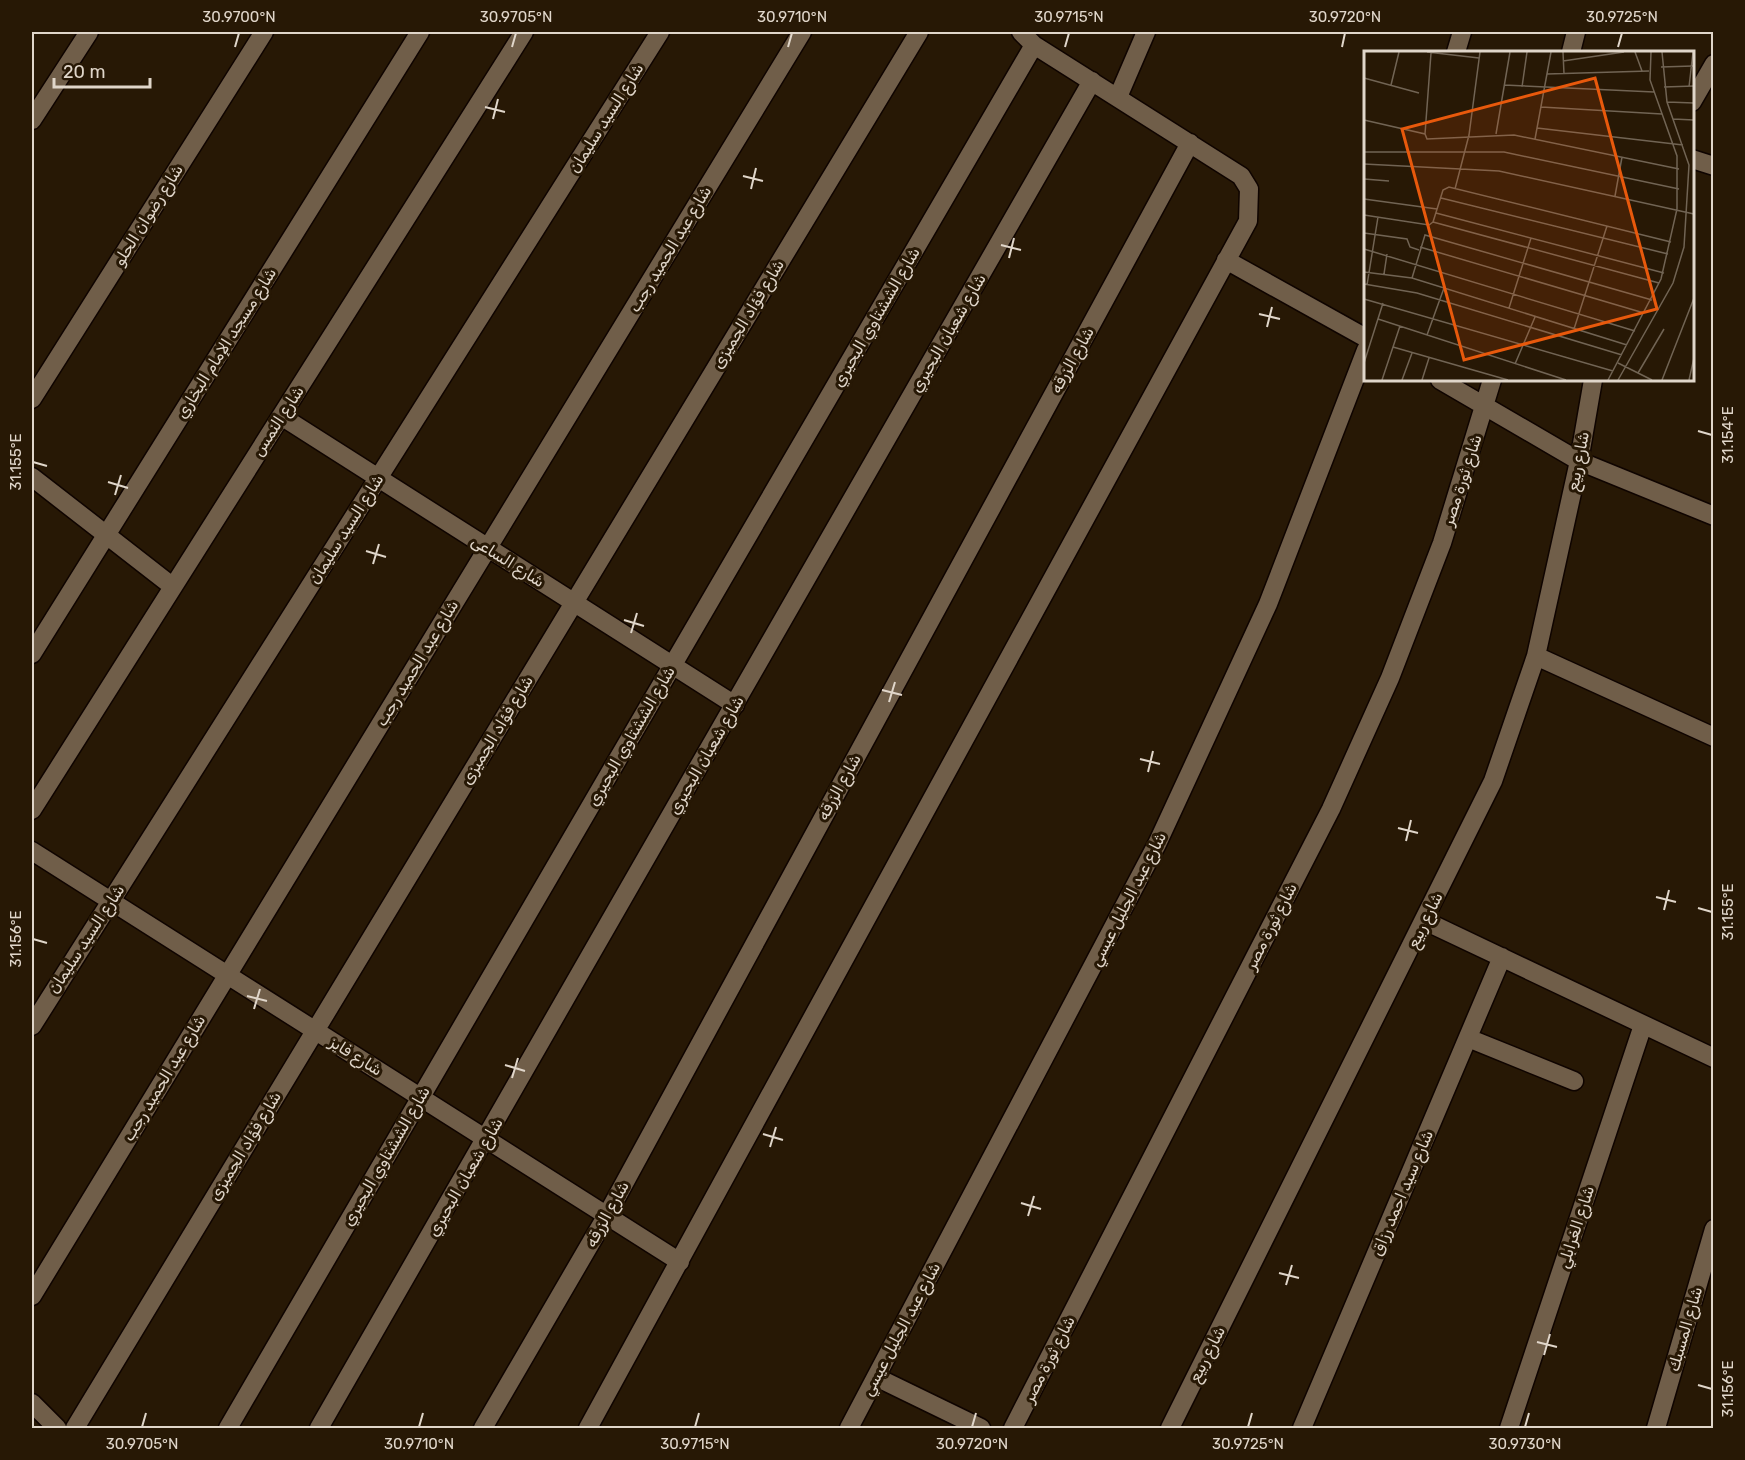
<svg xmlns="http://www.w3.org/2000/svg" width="1745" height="1460" font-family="Rubik,Vazirmatn,sans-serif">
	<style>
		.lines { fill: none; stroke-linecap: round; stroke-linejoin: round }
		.street-casing { stroke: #0f0400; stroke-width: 21 }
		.secondary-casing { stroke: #0f0400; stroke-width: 21 }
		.street { stroke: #705e49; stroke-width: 18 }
		.secondary { stroke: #705e49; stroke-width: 18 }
		.ticks { fill: none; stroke: #e0d6ca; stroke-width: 2 }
		.labels { text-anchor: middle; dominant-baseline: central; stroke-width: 6; stroke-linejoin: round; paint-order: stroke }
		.street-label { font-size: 16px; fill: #e0d6ca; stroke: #271805 }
		.inset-road { fill: none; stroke: #716454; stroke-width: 1.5 }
		.view { fill: #e8590c; fill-opacity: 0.15; stroke: #e8590c; stroke-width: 3 }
		.inset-edge { fill: none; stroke: #e0d6ca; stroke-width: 3 }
		.neatline { fill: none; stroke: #e0d6ca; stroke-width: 2 }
		.ticks-label { font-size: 15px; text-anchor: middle; fill: #e0d6ca }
	</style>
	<rect width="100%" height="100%" fill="#271805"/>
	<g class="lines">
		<defs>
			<path id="street" d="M 1456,52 L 1462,32
				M 1571,52 L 1576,32
				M 1118,97 L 1146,32
				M 1692,102 L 1714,64
				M 32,120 L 89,32
				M 1692,159 L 1714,166
				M 1226,260 L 1366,338
				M 1440,380 L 1579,461 L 1714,516
				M 32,399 L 264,32
				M 281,416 L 735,705
				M 32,477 L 172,586
				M 32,654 L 420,32
				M 1536,656 L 1714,737
				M 32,810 L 524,32
				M 32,851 L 680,1262
				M 1425,921 L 1714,1058
				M 32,1026 L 660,32
				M 1468,1038 L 1574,1081
				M 32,1296 L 802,32
				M 876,1377 L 981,1428
				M 75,1428 L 919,32
				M 228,1428 L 1034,45
				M 319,1428 L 1092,81
				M 483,1428 L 607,1215 L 1190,143
				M 588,1428 L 1248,221 L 1249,189 L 1241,176 L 1034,45 L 1021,32
				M 849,1428 L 1157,844 L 1268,604 L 1366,350
				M 1013,1428 L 1331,809 L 1390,678 L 1442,543 L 1492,380
				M 1170,1428 L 1493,781 L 1536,656 L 1579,461 L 1593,380
				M 1302,1428 L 1502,957
				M 1509,1428 L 1643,1025
				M 1656,1428 L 1714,1229"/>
			<path id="secondary" d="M 32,1403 L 57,1428"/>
		</defs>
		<use href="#street" class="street-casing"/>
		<use href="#secondary" class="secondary-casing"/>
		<use href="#street" class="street"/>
		<use href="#secondary" class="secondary"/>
	</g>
	<path class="ticks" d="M 235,47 L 239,33M 512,47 L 516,33M 788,47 L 792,33M 1065,47 L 1069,33M 1342,47 L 1345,33M 1618,47 L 1622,33M 485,107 L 505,112M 493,119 L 498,99M 743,176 L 763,181M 751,189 L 756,168M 1001,245 L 1021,250M 1009,258 L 1014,238M 1259,314 L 1280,319M 1267,327 L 1272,307M 1698,431 L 1712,435M 33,462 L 47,466M 108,482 L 128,488M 115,495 L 121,475M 366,551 L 386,557M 373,564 L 379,544M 624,620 L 644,626M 631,633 L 637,613M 882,690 L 902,695M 889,702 L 895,682M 1140,759 L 1160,764M 1148,772 L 1153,751M 1398,828 L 1418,833M 1406,841 L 1411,820M 1656,897 L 1676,902M 1698,908 L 1712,912M 1664,910 L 1669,890M 33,939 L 47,943M 247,996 L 267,1001M 254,1009 L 260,989M 505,1065 L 525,1071M 512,1078 L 518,1058M 763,1134 L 783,1140M 770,1147 L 776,1127M 1021,1203 L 1041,1209M 1028,1216 L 1034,1196M 1279,1273 L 1299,1278M 1286,1285 L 1292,1265M 1537,1342 L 1557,1347M 1544,1355 L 1550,1334M 1698,1385 L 1712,1389M 142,1427 L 146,1413M 419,1427 L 423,1413M 695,1427 L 699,1413M 972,1427 L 976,1413M 1248,1427 L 1252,1413M 1525,1427 L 1529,1413"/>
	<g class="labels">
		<g class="street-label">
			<text transform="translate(606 118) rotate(-58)">شارع السيد سليمان</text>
			<text transform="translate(148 215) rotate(-58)">شارع رضوان الحلو</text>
			<text transform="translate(670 249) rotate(-59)">شارع عبد الحميد رجب</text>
			<text transform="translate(748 314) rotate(-59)">شارع فؤاد الجميزى</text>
			<text transform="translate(876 317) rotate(-60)">شارع الششتاوي البحيري</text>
			<text transform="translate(948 333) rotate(-60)">شارع شعبان البحيري</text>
			<text transform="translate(226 343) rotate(-58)">شارع مسجد الإمام البخاري</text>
			<text transform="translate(1072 360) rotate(-61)">شارع الزرقه</text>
			<text transform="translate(278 421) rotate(-57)">شارع النمس</text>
			<text transform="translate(1578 461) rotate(-79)">شارع ربيع</text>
			<text transform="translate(1462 480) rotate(-72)">شارع ثورة مصر</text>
			<text transform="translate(346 529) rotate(-58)">شارع السيد سليمان</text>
			<text transform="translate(508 561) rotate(32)">شارع الساعى</text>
			<text transform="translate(417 663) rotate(-59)">شارع عبد الحميد رجب</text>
			<text transform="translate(497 730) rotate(-59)">شارع فؤاد الجميزى</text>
			<text transform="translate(631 736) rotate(-60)">شارع الششتاوي البحيري</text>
			<text transform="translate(706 755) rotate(-60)">شارع شعبان البحيري</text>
			<text transform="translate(839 787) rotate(-61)">شارع الزرقه</text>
			<text transform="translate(1128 899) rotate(-63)">شارع عبد الجليل عيسي</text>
			<text transform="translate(1425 920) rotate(-64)">شارع ربيع</text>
			<text transform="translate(1271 926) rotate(-63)">شارع ثورة مصر</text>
			<text transform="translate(86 939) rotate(-57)">شارع السيد سليمان</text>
			<text transform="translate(356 1056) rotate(32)">شارع فايز</text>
			<text transform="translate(164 1078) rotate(-59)">شارع عبد الحميد رجب</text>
			<text transform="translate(245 1146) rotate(-59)">شارع فؤاد الجميزى</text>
			<text transform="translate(386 1156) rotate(-60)">شارع الششتاوي البحيري</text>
			<text transform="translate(465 1177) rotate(-60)">شارع شعبان البحيري</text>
			<text transform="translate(1402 1193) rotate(-67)">شارع سيد احمد رزاق</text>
			<text transform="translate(607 1214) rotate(-61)">شارع الزرقه</text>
			<text transform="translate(1576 1227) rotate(-72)">شارع الغرابلي</text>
			<text transform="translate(901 1329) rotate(-62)">شارع عبد الجليل عيسي</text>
			<text transform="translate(1685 1329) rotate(-74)">شارع المسبك</text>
			<text transform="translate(1207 1354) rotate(-63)">شارع ربيع</text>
			<text transform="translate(1049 1359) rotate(-63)">شارع ثورة مصر</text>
		</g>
	</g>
	<g transform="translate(1364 51)">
		<rect width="330" height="330" fill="#271805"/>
		<path class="inset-road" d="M 63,1 L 115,7M 199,1 L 200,23M 271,1 L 278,20M 199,10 L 260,1M 297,16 L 329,15M 183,23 L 285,20M 0,27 L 55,42M 27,34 L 35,1M 140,34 L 290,41M 158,36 L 163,1M 300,36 L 330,35M 325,36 L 329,1M 303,51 L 330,52M 177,56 L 298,63M 309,68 L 330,69M 0,69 L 61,83 L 63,88 L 150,84 L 315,118M 173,77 L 319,94M 61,83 L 67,2M 132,83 L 146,1M 171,88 L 187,1M 0,101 L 140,101 L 315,138M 0,113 L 135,120 L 330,163M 0,128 L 25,130M 91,138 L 105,84 L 116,1M 251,145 L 258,106M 77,147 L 304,203M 0,148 L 73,158M 72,162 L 300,222M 0,164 L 65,174 L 69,171M 69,171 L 79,139 L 85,136 L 307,191M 69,171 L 295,232M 0,182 L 43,188 L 46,196 L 55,199M 56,196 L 280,262M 0,198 L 271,280M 0,221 L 48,227 L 263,294M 20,223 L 23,203M 48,227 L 61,184 L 288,249M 0,233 L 53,242 L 258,304M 3,234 L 14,166M 0,248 L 249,320M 145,257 L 167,187M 14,268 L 202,329M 210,278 L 243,175M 63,284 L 80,237M 29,296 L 144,329M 0,312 L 19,252M 254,312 L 288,329M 151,313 L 171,266M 274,322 L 300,278M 18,329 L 36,275M 38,329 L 48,302M 58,329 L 65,307M 244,329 L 297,228 L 313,158 L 313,105 L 286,29 L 287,1M 254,329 L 309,232 L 320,196 L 325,114 L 303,51 L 298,1M 298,329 L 330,247M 325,329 L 330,307"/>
		<path class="view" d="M 231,27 L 293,258 L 100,309 L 38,78 Z"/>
		<rect width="330" height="330" class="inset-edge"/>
	</g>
	<rect width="1745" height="1460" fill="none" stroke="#271805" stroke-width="66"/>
	<path d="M54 78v9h96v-9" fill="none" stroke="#e0d6ca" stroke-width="3"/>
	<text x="63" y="78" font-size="18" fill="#e0d6ca" stroke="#271805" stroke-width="4.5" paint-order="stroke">20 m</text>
	<rect x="33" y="33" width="1679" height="1394" class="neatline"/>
	<g class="ticks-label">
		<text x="239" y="22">30.9700°N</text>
		<text x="516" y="22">30.9705°N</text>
		<text x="792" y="22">30.9710°N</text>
		<text x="1069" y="22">30.9715°N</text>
		<text x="1345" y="22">30.9720°N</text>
		<text x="1622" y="22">30.9725°N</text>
		<text transform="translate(1728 435) rotate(-90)" y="5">31.154°E</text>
		<text transform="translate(16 462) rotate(-90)" y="5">31.155°E</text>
		<text transform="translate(1728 912) rotate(-90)" y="5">31.155°E</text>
		<text transform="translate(16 939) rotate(-90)" y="5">31.156°E</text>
		<text transform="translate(1728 1389) rotate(-90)" y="5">31.156°E</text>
		<text x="142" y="1449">30.9705°N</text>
		<text x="419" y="1449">30.9710°N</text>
		<text x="695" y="1449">30.9715°N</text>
		<text x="972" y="1449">30.9720°N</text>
		<text x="1248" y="1449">30.9725°N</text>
		<text x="1525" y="1449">30.9730°N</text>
	</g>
</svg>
